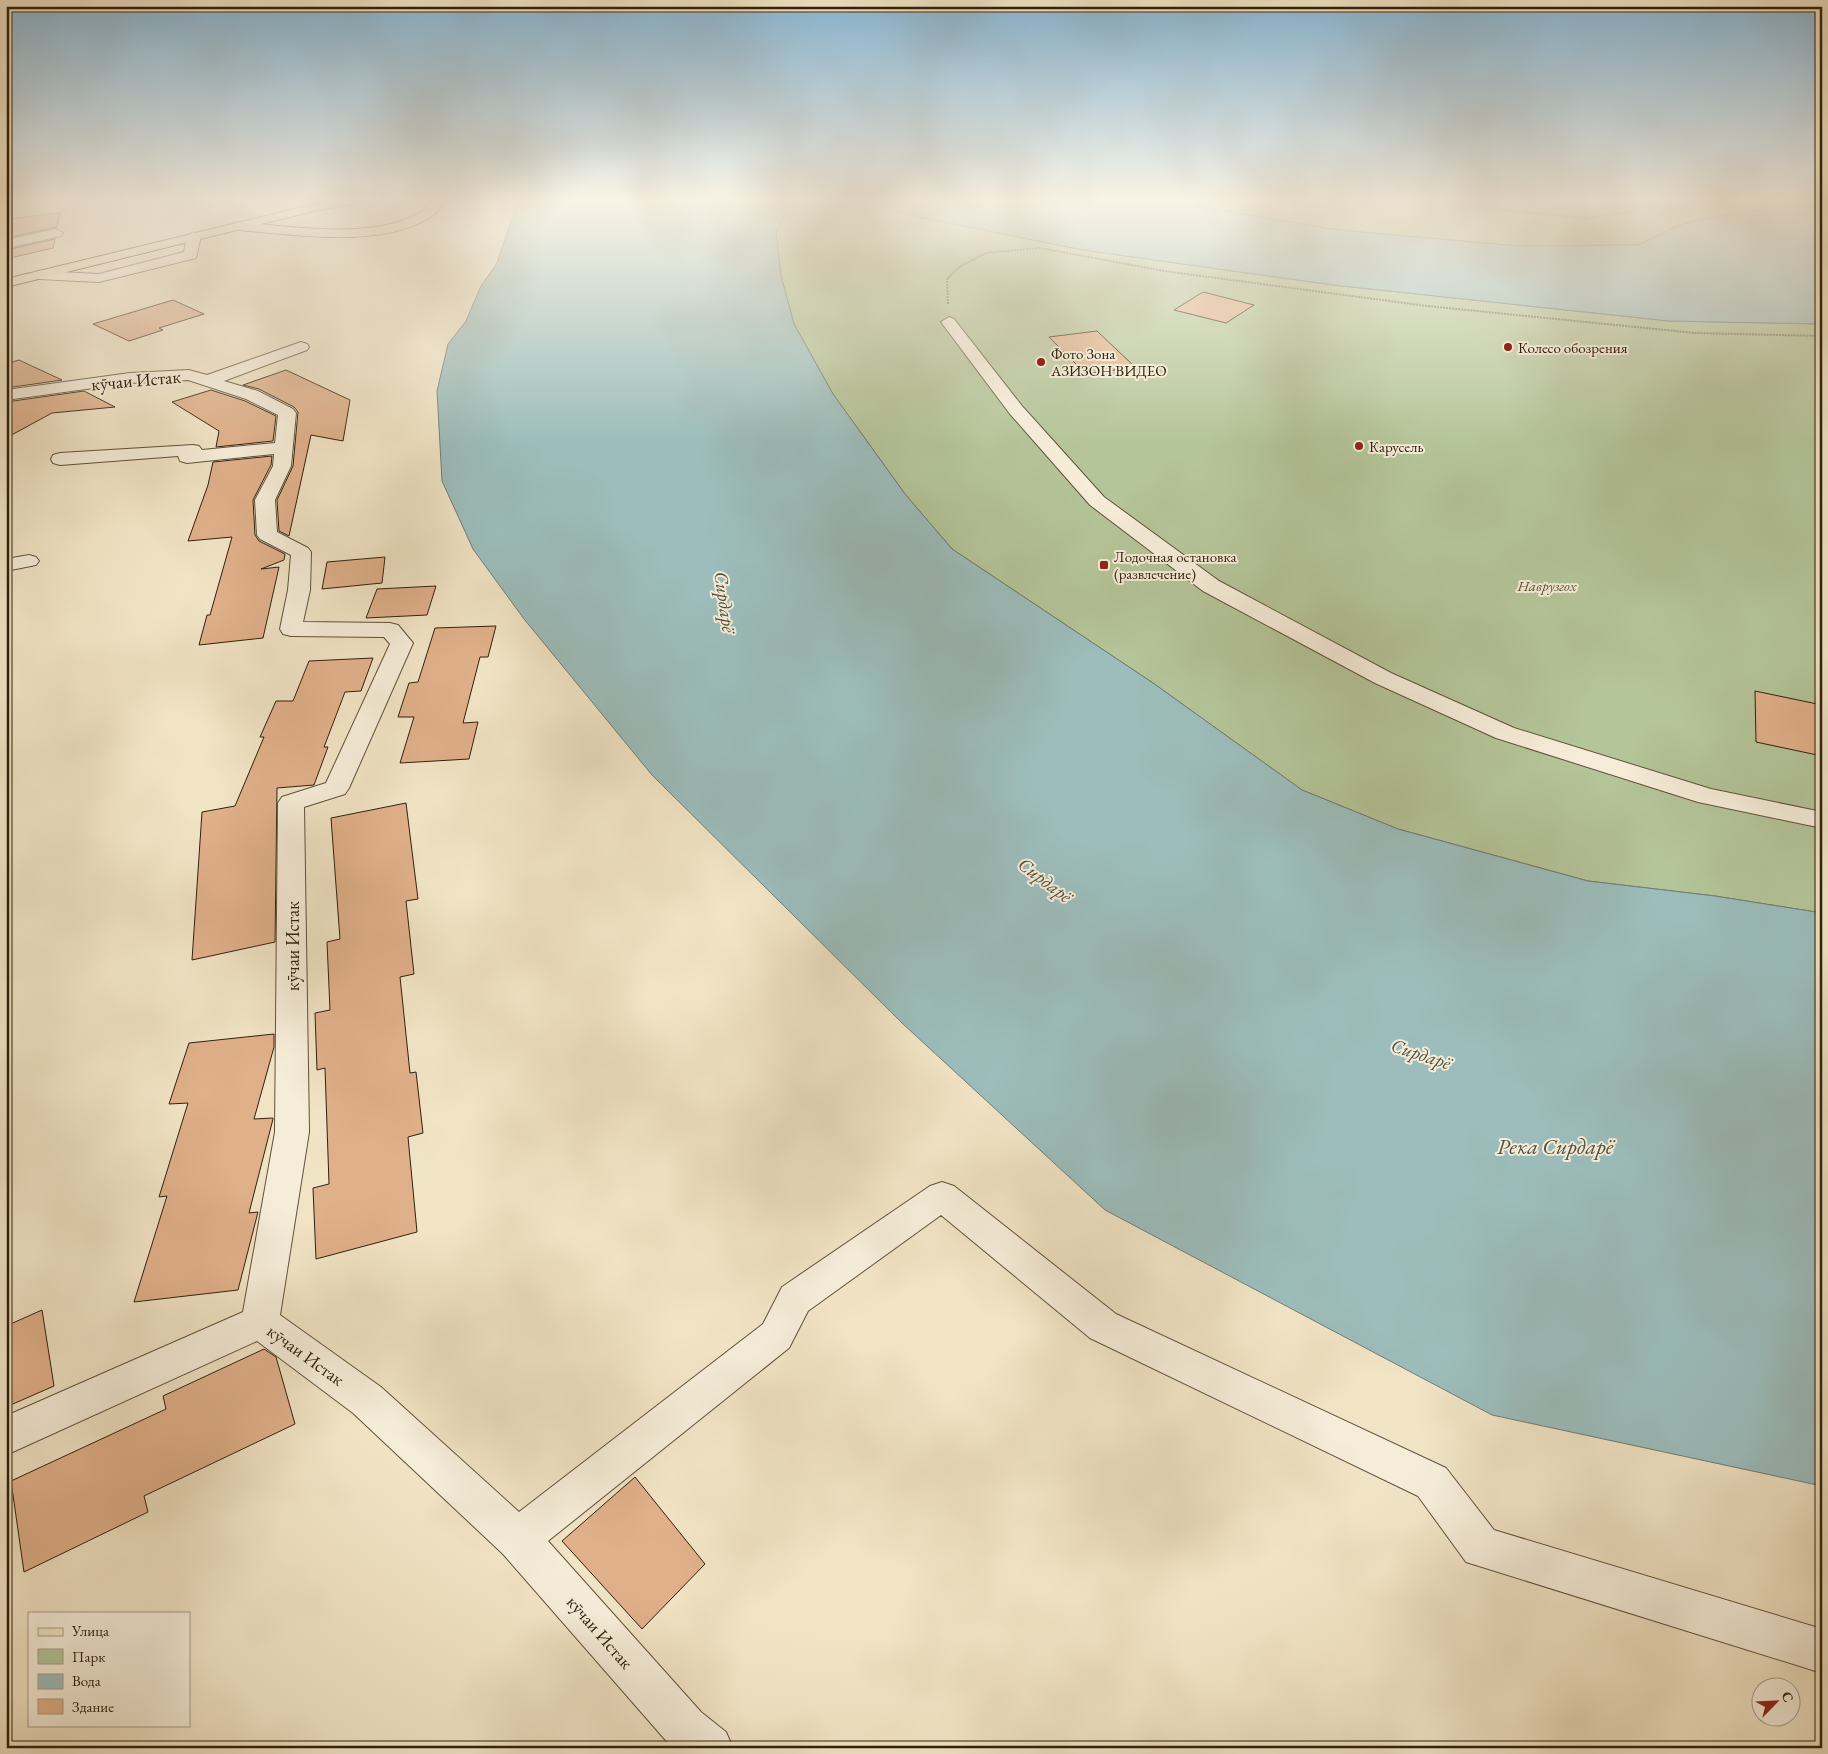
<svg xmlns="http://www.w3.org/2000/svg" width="1828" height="1754" font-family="'EB Garamond',serif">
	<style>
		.green { fill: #b4c599; stroke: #727252 }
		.water { fill: #9cbdbc; stroke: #717e76 }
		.building { fill: #e0b08a; stroke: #30200c }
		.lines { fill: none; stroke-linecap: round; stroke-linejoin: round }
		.minor-casing { stroke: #60513a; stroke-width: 2 }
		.major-casing { stroke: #30200c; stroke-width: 2 }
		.highway-casing { stroke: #30200c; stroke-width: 2 }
		.path { stroke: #30200c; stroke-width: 2; stroke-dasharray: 0.5 1; stroke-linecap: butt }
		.minor { fill: #f6edd9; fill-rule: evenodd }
		.major { fill: #f1e4c5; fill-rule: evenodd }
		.highway { fill: #f1e4c5; fill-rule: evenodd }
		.poi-dot { fill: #8f2418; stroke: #f6edd9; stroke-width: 2 }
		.labels { text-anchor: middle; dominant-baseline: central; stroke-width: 4; stroke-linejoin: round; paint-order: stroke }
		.far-poi-label { font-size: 15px; fill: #30200c; stroke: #f6edd9; text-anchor: start }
		.far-park-label { font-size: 15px; font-style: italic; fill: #585236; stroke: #f6edd9 }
		.street-label { font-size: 18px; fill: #30200c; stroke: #f6edd9 }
		.water-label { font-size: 19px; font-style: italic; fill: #504f41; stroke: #f6edd9 }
		.near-water-label { font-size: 22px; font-style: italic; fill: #504f41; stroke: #f6edd9 }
	</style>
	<rect width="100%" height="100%" fill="#f1e4c5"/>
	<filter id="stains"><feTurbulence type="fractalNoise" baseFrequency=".004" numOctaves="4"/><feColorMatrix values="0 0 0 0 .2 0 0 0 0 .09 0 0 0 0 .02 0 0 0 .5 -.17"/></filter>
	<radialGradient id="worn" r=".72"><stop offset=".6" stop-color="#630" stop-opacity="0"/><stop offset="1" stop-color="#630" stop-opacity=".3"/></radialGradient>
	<path class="green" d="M 792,198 L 860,198 L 879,207 L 909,215 L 1083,250 L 1333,285 L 1669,321 L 1822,324 L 1822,913 L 1715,896 L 1588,881 L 1398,829 L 1302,790 L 1153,683 L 952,549 L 905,494 L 833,394 L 794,324 L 781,276 L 776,233 Z
		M 1149,198 L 1822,198 L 1822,200 L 1698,220 L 1680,225 L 1638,245 L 1519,246 L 1338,230 Z"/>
	<path class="water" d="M 519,198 L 792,198 L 776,233 L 781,276 L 794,324 L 833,394 L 905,494 L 952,549 L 1153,683 L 1302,790 L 1398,829 L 1588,881 L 1715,896 L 1822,913 L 1822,1486 L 1492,1415 L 1105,1210 L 902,1023 L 652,775 L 524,619 L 473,549 L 442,481 L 437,391 L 448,344 L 466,321 L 481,286 L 497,263 Z
		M 860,198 L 1149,198 L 1338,230 L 1519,246 L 1638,245 L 1680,225 L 1698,220 L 1822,200 L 1822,324 L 1669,321 L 1333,285 L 1083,250 L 909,215 L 879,207 Z"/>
	<path class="building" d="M 60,213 L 57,227 L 6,238 L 6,219 Z
		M 55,239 L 53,248 L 6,259 L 6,250 Z
		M 1203,292 L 1254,305 L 1226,323 L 1174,310 Z
		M 173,300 L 204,314 L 159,328 L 163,330 L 129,341 L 93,324 Z
		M 1097,331 L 1135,367 L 1086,374 L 1049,337 Z
		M 19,360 L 62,380 L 6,388 L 6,364 Z
		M 286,370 L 350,400 L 343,441 L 311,435 L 289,536 L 279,531 L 277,500 L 293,466 L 298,412 L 294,407 L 259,389 L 243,385 Z
		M 211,390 L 245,401 L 276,416 L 273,441 L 216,447 L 219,431 L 172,402 Z
		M 84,391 L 115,407 L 52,413 L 6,438 L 6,402 Z
		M 272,456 L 271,465 L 253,500 L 255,535 L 259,541 L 285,554 L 284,560 L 261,569 L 279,567 L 263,638 L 199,645 L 207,615 L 210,615 L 232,537 L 188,541 L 208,485 L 213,462 Z
		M 385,557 L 382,583 L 322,589 L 327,562 Z
		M 436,586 L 427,615 L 366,618 L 377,589 Z
		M 496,626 L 488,657 L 480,657 L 463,723 L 478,722 L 469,759 L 400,763 L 414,717 L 398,717 L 409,683 L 418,682 L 435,628 Z
		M 373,658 L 361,691 L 345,692 L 324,747 L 328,747 L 314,785 L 277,788 L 275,942 L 192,960 L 202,812 L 235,806 L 264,737 L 260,737 L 276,701 L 293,701 L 309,661 Z
		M 1755,691 L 1822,705 L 1822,756 L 1756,742 Z
		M 406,803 L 418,899 L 406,901 L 414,974 L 400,977 L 410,1073 L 416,1072 L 423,1133 L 408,1137 L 417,1232 L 316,1259 L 313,1188 L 329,1184 L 325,1068 L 317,1070 L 315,1013 L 330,1010 L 327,942 L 340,939 L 331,818 Z
		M 274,1034 L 274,1047 L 254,1119 L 273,1118 L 273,1119 L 249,1213 L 258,1212 L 238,1290 L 134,1302 L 167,1196 L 159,1197 L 188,1103 L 169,1104 L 189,1043 Z
		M 42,1310 L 54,1386 L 6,1407 L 6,1326 Z
		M 264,1349 L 276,1357 L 295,1424 L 144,1496 L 148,1512 L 24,1572 L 11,1481 L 166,1409 L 163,1396 Z
		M 635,1477 L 705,1564 L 642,1629 L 562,1541 Z"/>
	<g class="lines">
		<defs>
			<path id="minor" d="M 56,229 L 63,233 L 61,236 L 6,248 L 6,240 Z
				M 194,232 L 201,236 L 196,258 L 99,282 L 38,279 L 31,275 L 38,271 L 99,274 L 184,252 L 187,236 Z
				M 949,317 L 954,319 L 1022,406 L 1104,497 L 1219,581 L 1391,673 L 1514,728 L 1711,789 L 1822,812 L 1822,828 L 1698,802 L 1496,738 L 1375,683 L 1203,591 L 1090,505 L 1010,414 L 941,322 Z
				M 301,342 L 307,344 L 309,347 L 307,350 L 224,381 L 258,391 L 293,409 L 296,413 L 291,466 L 275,500 L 277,532 L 308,548 L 311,552 L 310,590 L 303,622 L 390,623 L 398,625 L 413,643 L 349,788 L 345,794 L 304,807 L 309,1132 L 280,1315 L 381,1387 L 519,1512 L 763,1324 L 782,1287 L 930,1186 L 942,1182 L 954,1186 L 1116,1314 L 1446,1468 L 1494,1530 L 1822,1629 L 1822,1673 L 1466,1562 L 1418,1496 L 1090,1338 L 941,1215 L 808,1311 L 789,1348 L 548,1541 L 701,1712 L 726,1732 L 733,1748 L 673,1748 L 669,1744 L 503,1554 L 353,1413 L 257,1341 L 6,1455 L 6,1416 L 243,1312 L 275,1132 L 278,803 L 282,797 L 326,783 L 390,644 L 384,637 L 291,636 L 283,634 L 280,629 L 288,590 L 291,555 L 260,539 L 257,535 L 255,500 L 273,466 L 274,454 L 187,463 L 180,461 L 178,456 L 60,465 L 53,463 L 51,459 L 53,455 L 60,453 L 193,445 L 199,446 L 202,450 L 275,443 L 278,415 L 246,399 L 188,380 L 130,383 L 6,400 L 6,390 L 130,373 L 189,370 L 207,375 Z
				M 29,555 L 36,557 L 39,561 L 36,565 L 6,571 L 6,559 Z"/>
			<path id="major" d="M 434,198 L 447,198 C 443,205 436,214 429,218 C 377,249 295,234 237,230 L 230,226 L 237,222 C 290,226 373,241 421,212 C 426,209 430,203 434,198 Z"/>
			<path id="highway" d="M 340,198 L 368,198 L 362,202 L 314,211 L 6,287 L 6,279 Z"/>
		</defs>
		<use href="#minor" class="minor-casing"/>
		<use href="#major" class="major-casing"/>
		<use href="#highway" class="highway-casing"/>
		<path class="path" d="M 1372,198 L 1586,218 L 1629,212 L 1670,198
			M 879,207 L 903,198
			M 948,304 L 947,279 L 961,266 L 986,253 L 1040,248 L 1164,271 L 1427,306 L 1695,333 L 1822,336"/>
		<use href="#minor" class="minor"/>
		<use href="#major" class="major"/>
		<use href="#highway" class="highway"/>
	</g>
	<linearGradient id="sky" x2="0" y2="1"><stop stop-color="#89b8d6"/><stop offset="0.45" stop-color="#f9f3e5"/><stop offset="1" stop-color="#f9f3e5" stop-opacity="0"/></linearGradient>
	<rect width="1828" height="444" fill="url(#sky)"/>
	<g class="poi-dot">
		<circle cx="1508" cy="347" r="5"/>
		<circle cx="1041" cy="362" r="5"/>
		<circle cx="1359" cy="446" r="5"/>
		<rect x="1099" y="560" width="10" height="10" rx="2.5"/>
	</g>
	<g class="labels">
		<g class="far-poi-label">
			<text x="1518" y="347">Колесо обозрения</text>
			<text x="1051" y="353">Фото Зона<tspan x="1051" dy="17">АЗИЗОН ВИДЕО</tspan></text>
			<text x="1369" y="446">Карусель</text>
			<text x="1114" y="556">Лодочная остановка<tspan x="1114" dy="17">(развлечение)</tspan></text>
		</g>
		<g class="far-park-label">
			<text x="1547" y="585">Наврузгох</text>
		</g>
		<g class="street-label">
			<text transform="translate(136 380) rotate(-5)">кӯчаи Истак</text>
			<text transform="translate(292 946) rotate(-90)">кӯчаи Истак</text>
			<text transform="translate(306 1355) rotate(36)">кӯчаи Истак</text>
			<text transform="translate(600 1632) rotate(49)">кӯчаи Истак</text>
		</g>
		<g class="water-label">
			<text transform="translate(725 602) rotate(82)">Сирдарё</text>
			<text transform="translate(1045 880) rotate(37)">Сирдарё</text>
			<text transform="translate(1421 1054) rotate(18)">Сирдарё</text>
		</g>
		<g class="near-water-label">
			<text x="1555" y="1146">Река Сирдарё</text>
		</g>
	</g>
	<rect width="1828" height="1754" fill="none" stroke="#f1e4c5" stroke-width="25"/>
	<rect x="8" y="8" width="1813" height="1739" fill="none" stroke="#30200c" stroke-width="2.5"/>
	<rect x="12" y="12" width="1803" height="1729" fill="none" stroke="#30200c"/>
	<rect x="28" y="1612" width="162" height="115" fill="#f6edd9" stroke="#a79b87"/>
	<rect x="38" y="1628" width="25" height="8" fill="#f1e4c5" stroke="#a79b87"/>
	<text x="72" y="1636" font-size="15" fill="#30200c">Улица</text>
	<rect x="38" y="1649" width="25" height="15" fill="#b4c599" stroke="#a79b87"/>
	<text x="72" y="1662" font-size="15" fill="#30200c">Парк</text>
	<rect x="38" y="1674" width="25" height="15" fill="#9cbdbc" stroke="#a79b87"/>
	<text x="72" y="1686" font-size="15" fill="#30200c">Вода</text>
	<rect x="38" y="1699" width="25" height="15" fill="#e0b08a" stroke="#a79b87"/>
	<text x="72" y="1712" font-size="15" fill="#30200c">Здание</text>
	<g transform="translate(1776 1702) rotate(66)"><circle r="24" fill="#f6edd9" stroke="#a79b87"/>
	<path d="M0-4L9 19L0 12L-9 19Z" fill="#8f2418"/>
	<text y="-8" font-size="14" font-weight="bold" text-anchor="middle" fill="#30200c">С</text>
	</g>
	<rect width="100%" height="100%" filter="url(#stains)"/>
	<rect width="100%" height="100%" fill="url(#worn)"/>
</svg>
